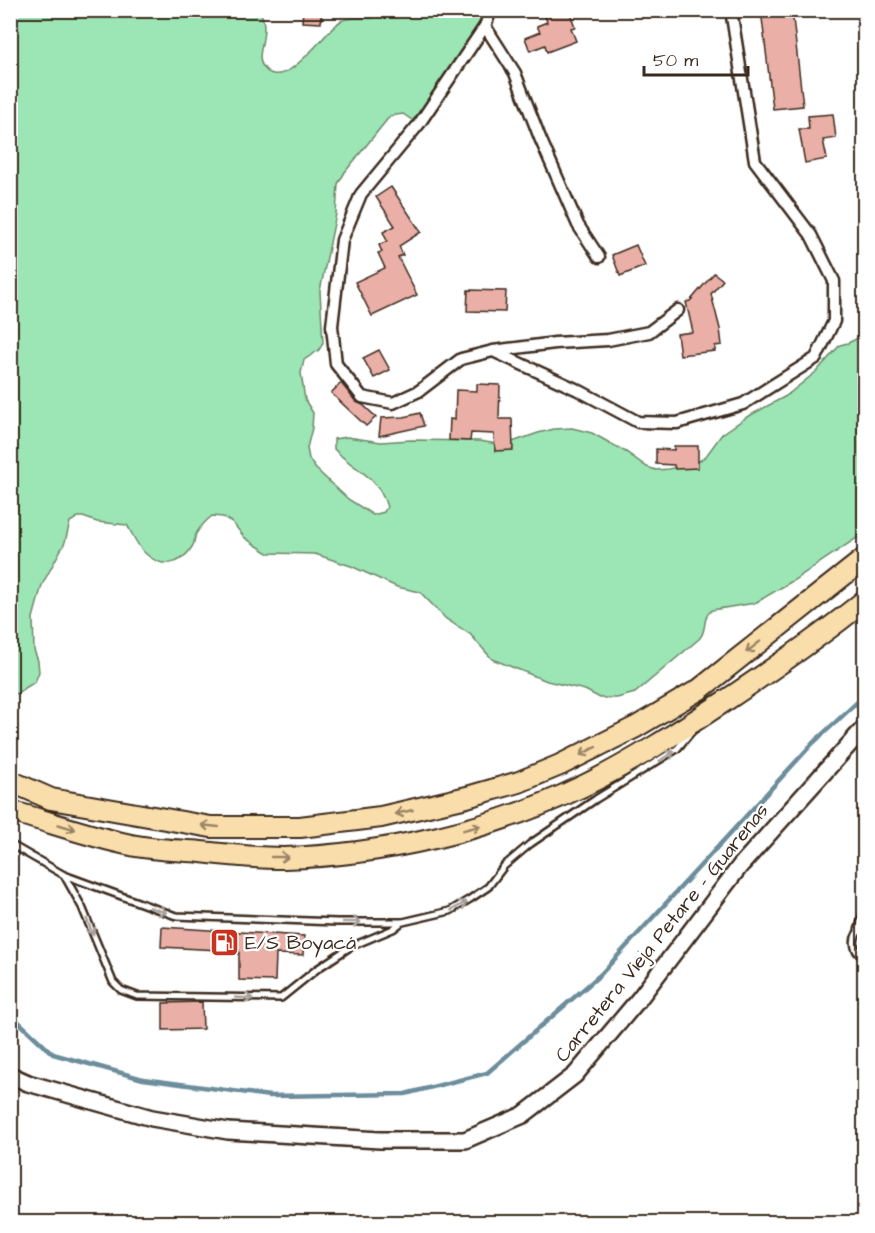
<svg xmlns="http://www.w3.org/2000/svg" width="875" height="1233" font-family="'Architects Daughter',sans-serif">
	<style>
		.green { fill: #9ce5b4; stroke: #6c8869; stroke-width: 1.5 }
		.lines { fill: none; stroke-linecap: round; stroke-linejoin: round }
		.stream { stroke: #6c8d9b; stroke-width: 4.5 }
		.building { fill: #eaafa7; stroke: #3b2a1e; stroke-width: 1.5 }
		.lane-casing { stroke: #3b2a1e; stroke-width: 10 }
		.street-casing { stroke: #3b2a1e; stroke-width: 15 }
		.secondary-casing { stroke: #3b2a1e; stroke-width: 20 }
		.highway-casing { stroke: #3b2a1e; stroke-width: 24 }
		.lane { stroke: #fff; stroke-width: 5 }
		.street { stroke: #fff; stroke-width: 10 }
		.secondary { stroke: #fff; stroke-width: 15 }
		.highway { stroke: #f9deab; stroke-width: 20 }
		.oneway { stroke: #9a8464 }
		.oneway2 { stroke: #a79f9a }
		.labels { text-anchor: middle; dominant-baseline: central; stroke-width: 4.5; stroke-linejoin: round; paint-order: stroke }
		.street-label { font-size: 20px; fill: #3b2a1e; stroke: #fff }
		.poi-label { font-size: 20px; fill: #3b2a1e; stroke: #fff; text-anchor: start }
	</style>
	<rect width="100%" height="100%" fill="#fff"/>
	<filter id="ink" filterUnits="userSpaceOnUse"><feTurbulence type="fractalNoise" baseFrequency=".0167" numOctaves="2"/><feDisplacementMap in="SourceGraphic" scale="12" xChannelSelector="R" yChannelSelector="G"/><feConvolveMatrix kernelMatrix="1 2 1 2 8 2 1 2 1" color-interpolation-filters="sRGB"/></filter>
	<g filter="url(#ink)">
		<path class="green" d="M 11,11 L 260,11 C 271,32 255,53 262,65 C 282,99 325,30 341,21 C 350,16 363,19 373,18 L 380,11 L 494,11 L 419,120 L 412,120 L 403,114 L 390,116 L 345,172 L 338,184 L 336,214 L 320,291 L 323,343 L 319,350 L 304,360 L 301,373 L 305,400 L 313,413 L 312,428 L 307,448 L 309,459 L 315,468 L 348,499 L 373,515 L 384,512 L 387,507 C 376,472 355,472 334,449 L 334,439 L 347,437 L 381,442 L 411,440 L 479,441 L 504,445 L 538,433 L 554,429 L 572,428 L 592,433 L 626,452 L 647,467 L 656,470 L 669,469 L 699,461 L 706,456 L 722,434 L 747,417 L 786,396 L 817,371 L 840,345 L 848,343 L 864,335 L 864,533 L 794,580 L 755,603 L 712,610 C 701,618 708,630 699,639 L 635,693 L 617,698 L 600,698 L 585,690 L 547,681 L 492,659 L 470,634 L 446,619 L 420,592 L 397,587 L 351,566 L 315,554 L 268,553 L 245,538 L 232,522 L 223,517 L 212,516 C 207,520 200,527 196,534 C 194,538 195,543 192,547 C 180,566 162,569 145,553 C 137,546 132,533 127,525 L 97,522 L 83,517 L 78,517 L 70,522 L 65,542 L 42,585 L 33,618 L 34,650 L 38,661 L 39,672 L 35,682 L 11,697 Z"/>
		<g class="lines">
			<path class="stream" d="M 10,1014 L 53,1054 L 143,1079 L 270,1096 L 405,1094 L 487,1073 L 601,974 L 813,743 L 864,696"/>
		</g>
		<path class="building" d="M 303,10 L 322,10 L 321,23 L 302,22 Z
			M 548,10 L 569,10 L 575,27 L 571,28 L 576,41 L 547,52 L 545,45 L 530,51 L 525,38 L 540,32 L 537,26 L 547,22 L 545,16 L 550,14 Z
			M 761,10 L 792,10 L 803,106 L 773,109 Z
			M 833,114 L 836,138 L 823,140 L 827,159 L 805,163 L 799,129 L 809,129 L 808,116 Z
			M 391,187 L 421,232 L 399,246 L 403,255 L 398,257 L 417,295 L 372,316 L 355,282 L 385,268 L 378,253 L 382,252 L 379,245 L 387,241 L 383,232 L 395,226 L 376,197 Z
			M 636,245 L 645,266 L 620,276 L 612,255 Z
			M 714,273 L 723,280 L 711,294 L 720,329 L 722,345 L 715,346 L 715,351 L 680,355 L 677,334 L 693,332 L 686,302 L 690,301 Z
			M 468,290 L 506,291 L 505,312 L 467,311 Z
			M 379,350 L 390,370 L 374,378 L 363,358 Z
			M 341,383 L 356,402 L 363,405 L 376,417 L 366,426 L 331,393 Z
			M 477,384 L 500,385 L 499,419 L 512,419 L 513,450 L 495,451 L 494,434 L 471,433 L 470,441 L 449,440 L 450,419 L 455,420 L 456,390 L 477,391 Z
			M 420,413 L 424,426 L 379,436 L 381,418 L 404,417 Z
			M 674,446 L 698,446 L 698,468 L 675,469 L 674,465 L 656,464 L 656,449 L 674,450 Z
			M 162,927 L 304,936 L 303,955 L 276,954 L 275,981 L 239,980 L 239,951 L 161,947 Z
			M 202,1002 L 203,1029 L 163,1030 L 163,1003 Z"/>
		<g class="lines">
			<defs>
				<path id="lane" d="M 10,844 L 64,875 L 176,916 L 337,922 L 403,922 L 450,911 L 470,899 L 488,887 L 504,866 L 530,844 L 596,799 L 677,749 L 692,731
					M 64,875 L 82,907 L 113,982 L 121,990 L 137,996 L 281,998 L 317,969 L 350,947 L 393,929 L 402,922
					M 864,927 C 851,935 851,950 864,958
					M 858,931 L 864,911"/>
				<path id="street" d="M 491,10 L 485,26 L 419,124 L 361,194 L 342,240 L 332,326 L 336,364 L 362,397 L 393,403 L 419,391 L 461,359 L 493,351 L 578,390 L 638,422 L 677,423 L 743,404 L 816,358 L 834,321 L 834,281 L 811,235 L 755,161 L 731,10
					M 485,26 L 515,73 L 540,138 L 578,225 L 599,257
					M 493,351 L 555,343 L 608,340 L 649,332 L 678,310"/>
				<path id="secondary" d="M 10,1075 L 28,1083 L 152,1118 L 228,1131 L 380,1140 L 465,1140 L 523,1115 L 575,1075 L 639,999 L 740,866 L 864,728"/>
				<path id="highway" d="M 10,781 L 51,799 L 211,827 L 300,827 L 381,817 L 467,797 L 519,782 L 560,765 L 636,727 L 700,689 L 864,559
					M 10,811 C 50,822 91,837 131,845 C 154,850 178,850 201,852 C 228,855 257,858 284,858 C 383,855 492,830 581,787 C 631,763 678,732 725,701 C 773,669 820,637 864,601"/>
			</defs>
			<use href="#lane" class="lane-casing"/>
			<use href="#street" class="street-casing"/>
			<use href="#secondary" class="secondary-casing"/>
			<use href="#highway" class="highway-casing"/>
			<use href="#lane" class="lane"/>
			<use href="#street" class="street"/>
			<use href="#secondary" class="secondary"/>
			<use href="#highway" class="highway"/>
		</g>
		<defs><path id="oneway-shaft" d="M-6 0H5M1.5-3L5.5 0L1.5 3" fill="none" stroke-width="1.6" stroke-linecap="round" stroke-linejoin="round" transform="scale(1.5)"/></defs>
		<g class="oneway">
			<use href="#oneway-shaft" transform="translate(753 647) rotate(142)"/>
			<use href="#oneway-shaft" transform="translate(588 751) rotate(153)"/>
			<use href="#oneway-shaft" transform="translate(404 812) rotate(167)"/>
			<use href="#oneway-shaft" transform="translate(210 826) rotate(-174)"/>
			<use href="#oneway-shaft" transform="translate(67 827) rotate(16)"/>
			<use href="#oneway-shaft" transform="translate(472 828) rotate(-14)"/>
			<use href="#oneway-shaft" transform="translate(280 857)"/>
		</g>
		<g class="oneway2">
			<use href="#oneway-shaft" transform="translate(667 756) rotate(-34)"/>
			<use href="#oneway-shaft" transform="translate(459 906) rotate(-30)"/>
			<use href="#oneway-shaft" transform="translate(158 910) rotate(18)"/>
			<use href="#oneway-shaft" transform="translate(352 922) rotate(1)"/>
			<use href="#oneway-shaft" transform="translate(90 927) rotate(68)"/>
			<use href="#oneway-shaft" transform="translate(244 998) rotate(3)"/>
		</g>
	</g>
	<defs>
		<symbol id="fuel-square" viewBox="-11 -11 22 22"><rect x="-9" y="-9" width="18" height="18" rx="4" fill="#c8321e" stroke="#fff"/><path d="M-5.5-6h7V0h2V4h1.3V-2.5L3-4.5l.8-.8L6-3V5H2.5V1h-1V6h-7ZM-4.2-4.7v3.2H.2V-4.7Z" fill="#fff"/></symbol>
	</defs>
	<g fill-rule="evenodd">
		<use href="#fuel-square" x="208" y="926" width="33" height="33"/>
	</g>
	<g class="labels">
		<g class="street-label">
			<text transform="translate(662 933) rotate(-51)">Carretera Vieja Petare - Guarenas</text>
		</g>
		<g class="poi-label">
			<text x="245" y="943">E/S Boyacá</text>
		</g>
	</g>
	<rect width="875" height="1233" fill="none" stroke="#fff" stroke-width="36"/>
	<rect x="18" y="18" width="839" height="1197" fill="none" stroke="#3b2a1e" stroke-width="2" filter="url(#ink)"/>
	<path d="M644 66v9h104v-9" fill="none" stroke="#3b2a1e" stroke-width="3"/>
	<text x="653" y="66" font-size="18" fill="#3b2a1e" stroke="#ffffff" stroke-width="4.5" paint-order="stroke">50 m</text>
</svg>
